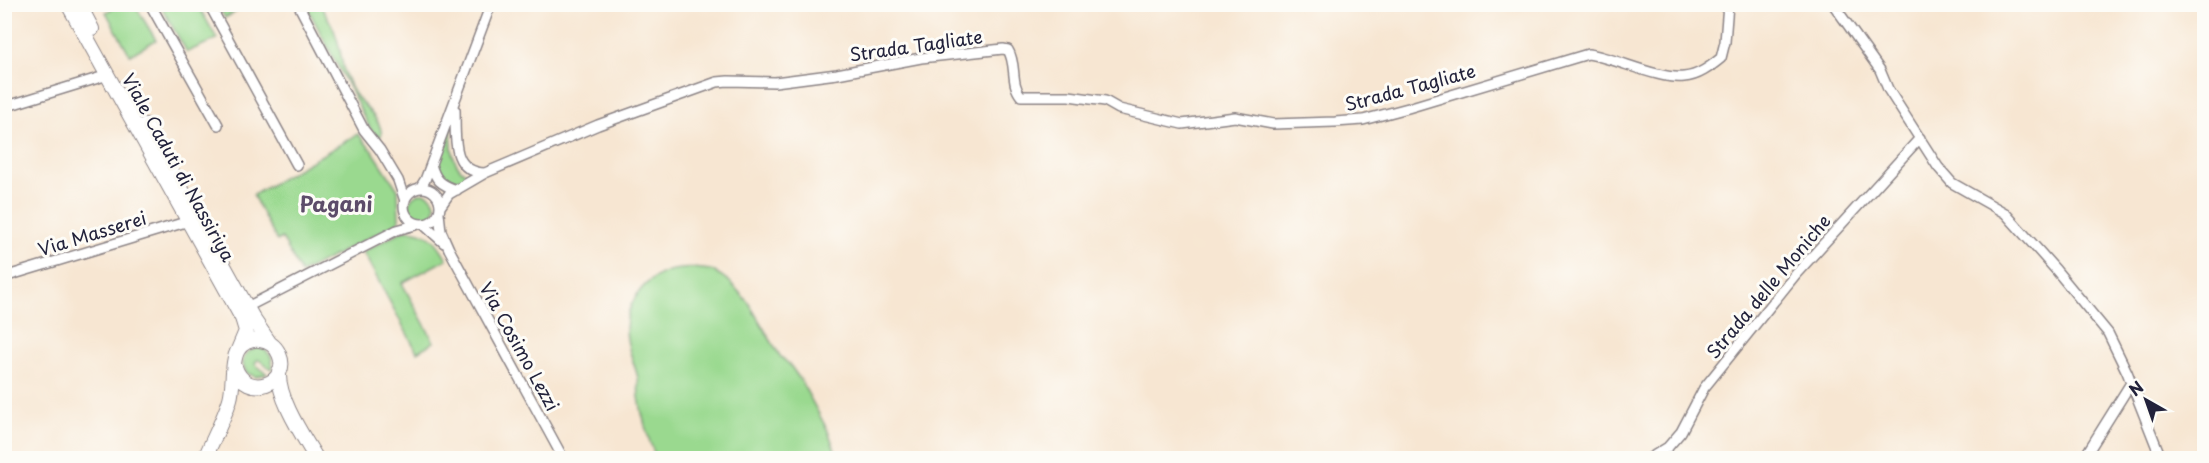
<svg xmlns="http://www.w3.org/2000/svg" width="2209" height="463" font-family="'Playpen Sans',sans-serif">
	<style>
		.green { fill: #9ad98f; stroke: #5e7e65; stroke-width: 1.5 }
		.lines { fill: none; stroke-linecap: round; stroke-linejoin: round }
		.street-casing { stroke: #8c8486; stroke-width: 12 }
		.secondary-casing { stroke: #8c8486; stroke-width: 16 }
		.street { stroke: #fff; stroke-width: 9 }
		.secondary { stroke: #fff; stroke-width: 14 }
		.labels { text-anchor: middle; dominant-baseline: central; stroke-width: 6; stroke-linejoin: round; paint-order: stroke }
		.street-label { font-size: 18px; fill: #22223b; stroke: #fdfcf7 }
		.quarter-label { font-size: 21px; font-weight: bold; fill: #5d4c6a; stroke: #fdfcf7 }
	</style>
	<rect width="100%" height="100%" fill="#fdfcf7"/>
	<filter id="ink" filterUnits="userSpaceOnUse"><feTurbulence type="fractalNoise" baseFrequency=".0167" numOctaves="2"/><feDisplacementMap in="SourceGraphic" scale="12" xChannelSelector="R" yChannelSelector="G"/><feConvolveMatrix kernelMatrix="1 2 1 2 8 2 1 2 1" color-interpolation-filters="sRGB"/></filter>
	<filter id="wash" filterUnits="userSpaceOnUse"><feTurbulence type="fractalNoise" baseFrequency=".008" numOctaves="4" result="noise"/><feDisplacementMap in="SourceGraphic" scale="24" xChannelSelector="R" yChannelSelector="G"/><feGaussianBlur stdDeviation="1.35" result="paint"/><feColorMatrix in="noise" values="0 0 0 0 0 0 0 0 0 0 0 0 0 0 0 0 0 1.4 0 .05"/><feComposite in="paint" operator="in"/></filter>
	<g filter="url(#wash)">
		<rect width="100%" height="100%" fill="#f7e6d2"/>
		<path class="green" d="M 120,4 L 135,5 L 156,40 L 130,55 L 106,12 Z
			M 160,5 L 198,5 L 217,39 L 187,52 Z
			M 218,5 L 248,5 L 225,18 Z
			M 306,5 L 320,5 C 325,14 332,23 335,33 C 344,56 339,71 355,94 C 363,106 384,122 381,136 L 379,137 L 371,130 Z
			M 451,125 C 452,147 449,167 472,177 L 453,183 L 442,179 L 435,167 Z
			M 358,134 L 374,153 L 398,190 L 399,222 L 301,273 L 282,238 L 277,241 L 253,195 Z
			M409 206a13 13 0 1 1 26 0a13 13 0 1 1-26 0Z
			M 404,230 C 428,230 436,239 447,259 L 402,283 L 434,342 L 417,352 L 363,252 Z
			M 692,268 L 711,270 L 720,275 L 730,282 L 748,302 L 780,356 L 790,365 L 801,381 L 828,431 L 838,458 L 656,458 C 648,439 642,417 639,397 C 638,391 639,384 638,378 C 635,365 629,353 627,339 C 622,310 640,280 669,271 C 676,269 684,269 692,268 Z
			M 259,348 C 269,350 275,359 271,369 L 259,360 L 257,360 L 255,364 L 267,374 L 256,377 L 247,373 C 239,361 244,350 259,348 Z"/>
	</g>
	<g filter="url(#ink)">
		<g class="lines">
			<defs>
				<path id="street" d="M 150,4 L 218,125
					M 209,4 L 297,165
					M 298,4 L 364,130 L 380,150 L 398,180 L 405,201
					M 1833,4 L 1880,70 L 1888,89 L 1938,167 L 1952,183 L 2005,213 L 2056,270 L 2108,333 L 2127,372 L 2161,458
					M 83,11 L 96,4
					M 4,107 L 108,75
					M 455,110 C 456,135 450,172 485,173
					M 431,164 C 435,180 441,185 457,190
					M404 206a18 18 0 1 1 36 0a18 18 0 1 1-36 0Z
					M 420,188 L 425,180 L 491,4
					M 440,207 L 449,194 L 485,173 L 598,125 L 717,82 L 728,81 L 775,82 L 837,74 L 921,58 L 1003,49 L 1008,50 C 1017,64 1010,83 1021,96 L 1069,96 L 1105,101 L 1119,109 L 1182,124 L 1235,117 L 1273,124 L 1335,122 L 1363,120 L 1408,108 L 1588,54 C 1616,58 1659,80 1684,77 C 1698,76 1710,67 1721,58 L 1725,42 L 1728,4
					M 439,213 L 441,231 L 449,249 L 563,458
					M 423,224 L 444,243
					M 4,277 L 189,221
					M 247,307 L 397,230 L 419,224
					M 1650,458 L 1668,447 L 1681,432 L 1704,388 L 1796,274 L 1920,138
					M 2084,458 L 2131,383"/>
				<path id="secondary" d="M 68,4 L 242,318 L 246,331 L 238,350
					M 79,4 L 92,29
					M 146,125 L 254,320 L 269,342
					M 279,371 C 277,398 303,436 316,458
					M 205,458 C 213,439 224,419 230,399 C 234,386 231,361 238,350 C 248,335 272,337 279,354 C 292,383 246,401 235,367"/>
			</defs>
			<use href="#street" class="street-casing"/>
			<use href="#secondary" class="secondary-casing"/>
			<use href="#street" class="street"/>
			<use href="#secondary" class="secondary"/>
		</g>
	</g>
	<g class="labels">
		<g class="street-label">
			<text transform="translate(916 45) rotate(-8)">Strada Tagliate</text>
			<text transform="translate(1410 87) rotate(-15)">Strada Tagliate</text>
			<text transform="translate(179 167) rotate(61)">Viale Caduti di Nassiriya</text>
			<text transform="translate(92 233) rotate(-17)">Via Masserei</text>
			<text transform="translate(1768 286) rotate(-50)">Strada delle Moniche</text>
			<text transform="translate(520 346) rotate(61)">Via Cosimo Lezzi</text>
		</g>
		<g class="quarter-label">
			<text x="336" y="203">Pagani</text>
		</g>
	</g>
	<rect width="2209" height="463" fill="none" stroke="#fdfcf7" stroke-width="24"/>
	<g transform="translate(2146 400) rotate(320)" stroke="#fdfcf7" stroke-width="4.5" paint-order="stroke">
	<path d="M0-4.5L10 22L0 15L-10 22Z" fill="#22223b"/>
	<text y="-9" font-size="16" font-weight="bold" text-anchor="middle" fill="#22223b">N</text>
	</g>
</svg>
